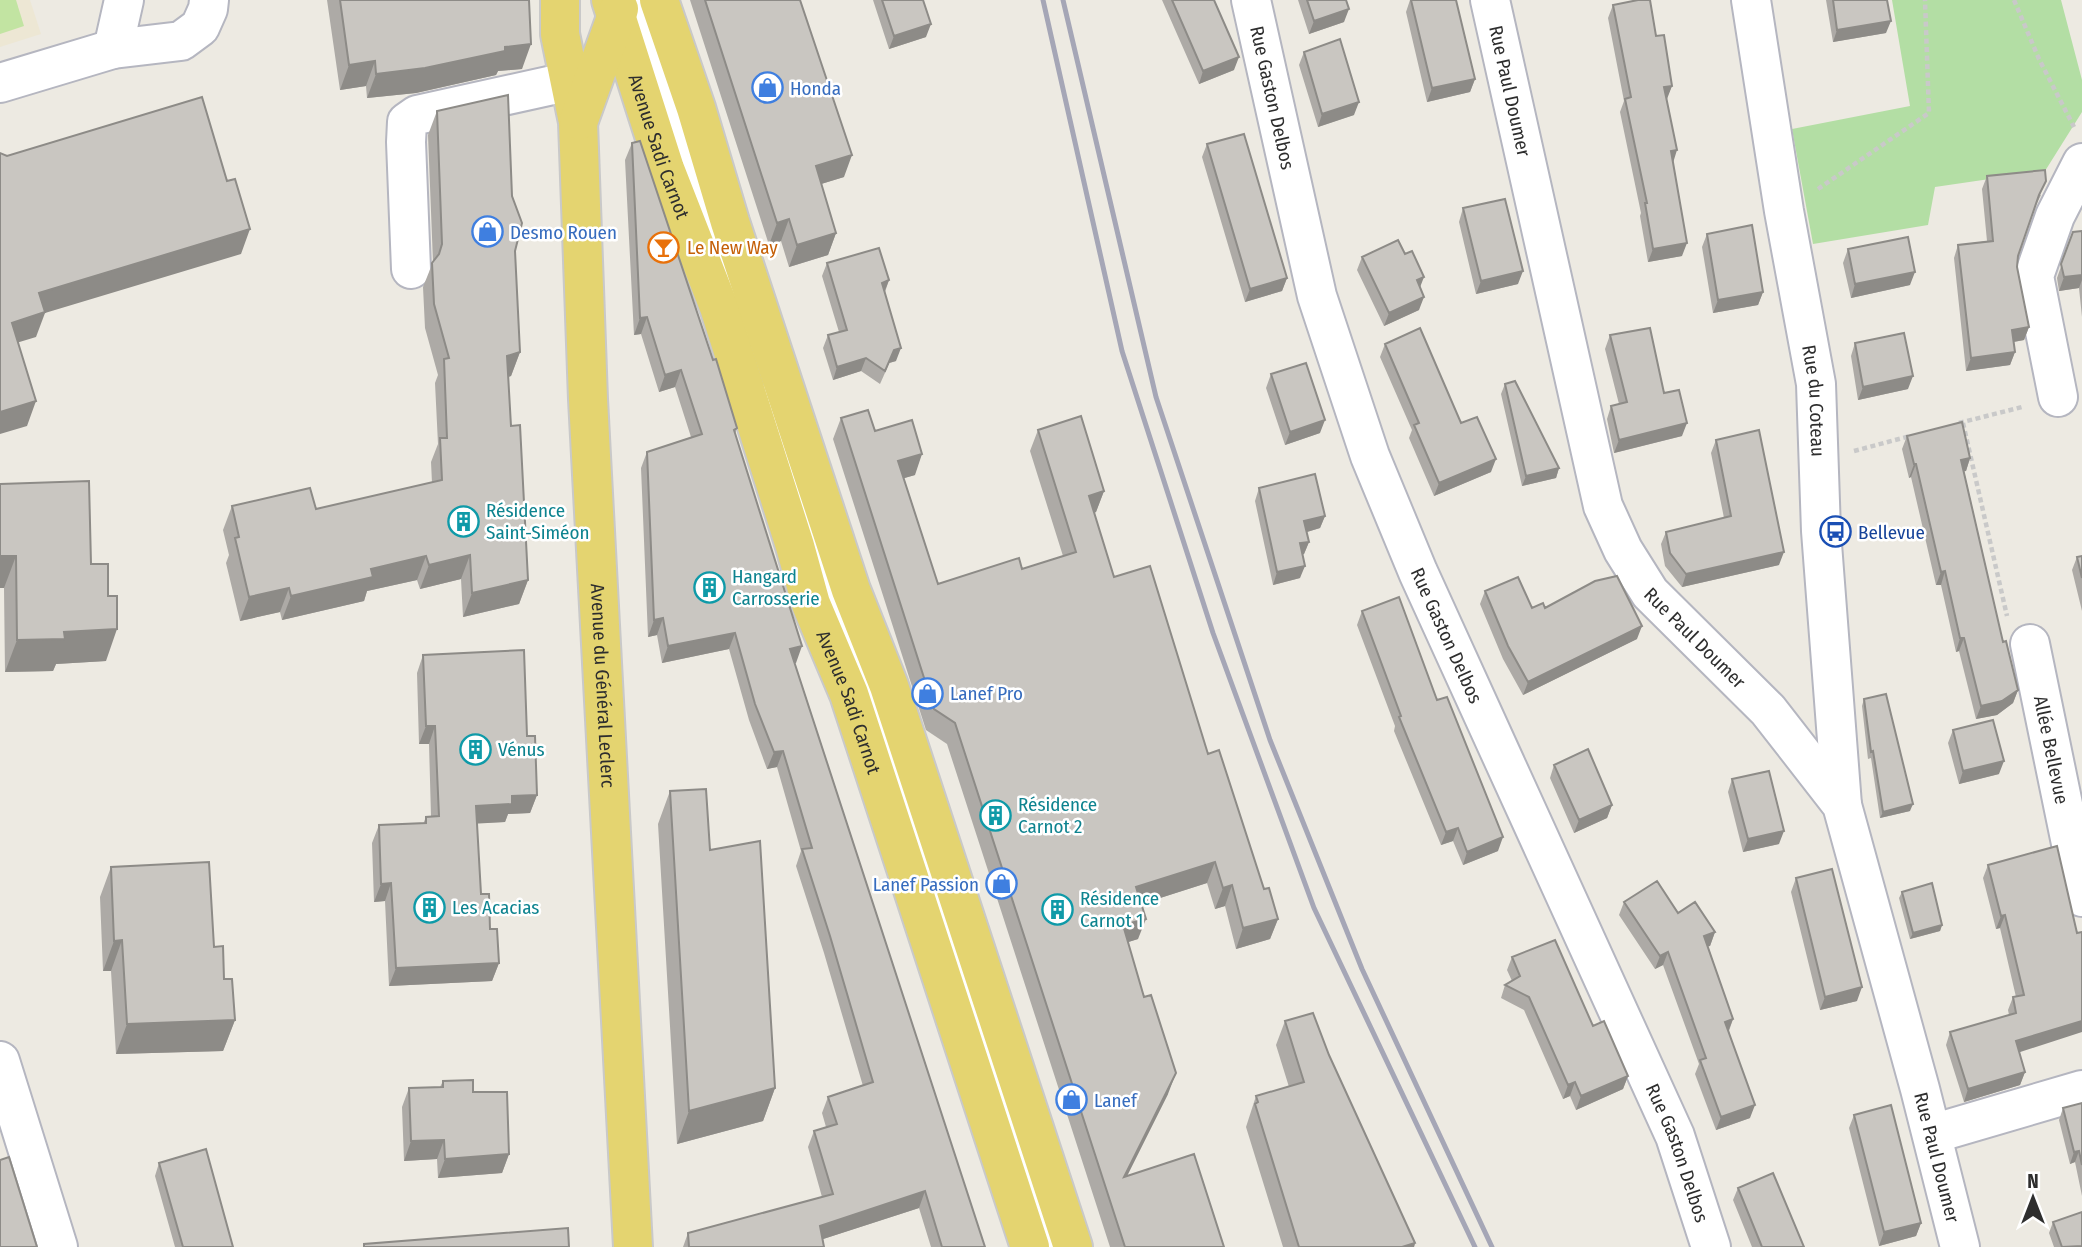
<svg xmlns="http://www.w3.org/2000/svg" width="2082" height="1247" font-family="'Fira Sans Condensed',sans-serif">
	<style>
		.education { fill: #ede7d4 }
		.green { fill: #b3dea4 }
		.pitch { fill: #c2e4a2 }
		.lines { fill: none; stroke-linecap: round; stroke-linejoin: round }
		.minor-casing { stroke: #b5b6c0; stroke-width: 42 }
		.major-casing { stroke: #c9c9c9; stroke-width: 42 }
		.path { stroke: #c9c9c9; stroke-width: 4.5; stroke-dasharray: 5 3.5; stroke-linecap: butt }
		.minor { stroke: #fff; stroke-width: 38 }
		.major { stroke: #e4d470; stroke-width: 38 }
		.rail { stroke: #a5a6b6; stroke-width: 5 }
		.wall { fill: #adaaa6 }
		.shaded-wall { fill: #8d8b87 }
		.building { fill: #c9c6c1; stroke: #8d8b87; stroke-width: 2 }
		.labels { text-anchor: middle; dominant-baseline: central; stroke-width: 5; stroke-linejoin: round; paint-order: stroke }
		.shop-label { font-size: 19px; fill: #366cbe; stroke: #fff; text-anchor: start }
		.street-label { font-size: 19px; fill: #2e2e2e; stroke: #fff }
		.food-label { font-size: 19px; fill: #c56008; stroke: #fff; text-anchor: start }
		.culture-label { font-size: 19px; fill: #0d838f; stroke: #fff; text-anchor: start }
		.transit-label { font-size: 19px; fill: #164399; stroke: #fff; text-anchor: start }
	</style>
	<rect width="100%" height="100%" fill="#edeae2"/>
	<path class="education" d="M 0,0 L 30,0 L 41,34 L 0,47 Z"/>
	<path class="green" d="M 1892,0 L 2061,0 L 2082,80 L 2082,112 L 2045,171 L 1935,187 L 1928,225 L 1813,244 L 1792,129 L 1910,106 Z"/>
	<path class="pitch" d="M 0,0 L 16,0 L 24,26 L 0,34 Z"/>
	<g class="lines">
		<defs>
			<g id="minor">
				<path d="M 634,0 L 680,150 L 742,319"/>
				<path id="s1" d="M 1251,0 L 1317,296 L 1370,456 L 1418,572 L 1675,1136 L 1711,1247"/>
				<path id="s2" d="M 1490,0 L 1603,506 L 1623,550 L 1650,593 L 1768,710 L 1842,805 L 1920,1089 L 1960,1247"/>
				<path id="s3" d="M 1751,0 L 1784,211 L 1816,384 L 1821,531 L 1842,805"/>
				<path d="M 113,49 L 124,0"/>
				<path d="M 0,83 L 113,49 L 181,41 L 200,27 L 208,9 L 209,0"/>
				<path d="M 411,269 L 406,142 L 407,122 L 417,115 L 571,81"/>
				<path d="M 2058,397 L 2034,276 L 2055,216 L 2082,163"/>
				<path d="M 769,403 L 833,603 L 867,690 L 906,801 L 1052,1247"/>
				<path id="s4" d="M 2030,644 L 2082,897"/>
				<path d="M 0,1061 L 58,1247"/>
				<path d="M 1932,1134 L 2082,1090"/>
			</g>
			<g id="major">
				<path id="s5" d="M 560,0 L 560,34 L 578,122 L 588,399 L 633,1247"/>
				<path id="s6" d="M 611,0 L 665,169 L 719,307 L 795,546 L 811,604 L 849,694 L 1030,1247"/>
				<path d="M 659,0 L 696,108 L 730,222 L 851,590 L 889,686 L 1073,1247"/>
				<path d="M 579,120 L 619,9"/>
			</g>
		</defs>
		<use href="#minor" class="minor-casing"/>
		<use href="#major" class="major-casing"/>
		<path class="path" d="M 2014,0 L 2039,59 L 2074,127
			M 1818,189 L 1929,113 L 1925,0
			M 1959,423 L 2022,407
			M 1963,423 L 2007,616
			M 1854,451 L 1910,436"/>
		<use href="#minor" class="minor"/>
		<use href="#major" class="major"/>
		<path class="rail" d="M 1043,0 L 1122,351 L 1213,633 L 1314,908 L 1475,1247
			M 1063,0 L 1156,397 L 1270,740 L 1362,969 L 1492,1247"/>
	</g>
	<path class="wall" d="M 327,0 L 529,0 L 522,69 L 498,71 L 496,75 L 416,93 L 367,98 L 366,86 L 340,90 Z
		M 690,0 L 800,0 L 844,177 L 821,184 L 836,233 L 828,255 L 789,267 L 781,241 L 769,245 Z
		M 873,0 L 923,0 L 926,37 L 889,49 Z
		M 1162,0 L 1214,0 L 1234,70 L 1199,84 Z
		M 1298,0 L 1346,0 L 1344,22 L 1309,34 Z
		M 1410,0 L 1456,0 L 1475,79 L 1470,92 L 1427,102 L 1406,12 Z
		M 1826,0 L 1887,0 L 1886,33 L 1833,42 Z
		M 1613,5 L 1656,36 L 1672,86 L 1666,99 L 1682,256 L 1648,262 L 1640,216 L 1641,213 L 1620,112 L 1624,101 L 1608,18 Z
		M 1304,52 L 1354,115 L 1318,127 L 1299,65 Z
		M 437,111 L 515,251 L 520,352 L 511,376 L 508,377 L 511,426 L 528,580 L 519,604 L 463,617 L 461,579 L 420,589 L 417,580 L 367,591 L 364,601 L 282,620 L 280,612 L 240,621 L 226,563 L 229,555 L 223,530 L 232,506 L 316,509 L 432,483 L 431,462 L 438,444 L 435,383 L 438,375 L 425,328 L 423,287 L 433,262 L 428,135 Z
		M 632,143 L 737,428 L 735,434 L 796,663 L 795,663 L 985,1247 L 931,1247 L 919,1208 L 823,1239 L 824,1247 L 683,1247 L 688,1233 L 822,1197 L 808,1147 L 814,1131 L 826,1127 L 822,1113 L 828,1097 L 863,1086 L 824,953 L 796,866 L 801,851 L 777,767 L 767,769 L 749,720 L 729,649 L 662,663 L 657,635 L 648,637 L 641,468 L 647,452 L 691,437 L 675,387 L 659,392 L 641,334 L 634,335 L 625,160 Z
		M 1207,144 L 1287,278 L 1282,291 L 1245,302 L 1202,157 Z
		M 1987,176 L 2041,195 L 2035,207 L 2018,256 L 2017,267 L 2029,327 L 2024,340 L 2014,342 L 2015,352 L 2010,365 L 1966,371 L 1954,258 L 1958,245 L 1987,241 L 1982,189 Z
		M 1463,208 L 1518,284 L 1476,294 L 1459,222 Z
		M 2082,231 L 2082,317 L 2079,288 L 2059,291 L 2057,278 L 2073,232 Z
		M 1707,234 L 1763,292 L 1758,305 L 1713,313 L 1702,247 Z
		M 1848,249 L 1910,285 L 1851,298 L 1843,263 Z
		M 1405,254 L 1420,288 L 1419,310 L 1384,326 L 1357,270 L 1362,257 Z
		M 827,263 L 889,280 L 885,292 L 896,361 L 889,363 L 880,384 L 861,371 L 833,380 L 823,348 L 828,335 L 839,332 L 822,276 Z
		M 1610,335 L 1664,393 L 1682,436 L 1614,453 L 1607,419 L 1611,406 L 1619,404 L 1605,349 Z
		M 1855,343 L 1908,389 L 1858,400 L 1851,356 Z
		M 1385,344 L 1461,423 L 1491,472 L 1434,496 L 1409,438 L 1412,430 L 1380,357 Z
		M 1271,374 L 1320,433 L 1285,445 L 1266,388 Z
		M 1505,384 L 1559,468 L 1556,478 L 1522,486 L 1501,394 Z
		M 841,418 L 875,431 L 915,475 L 904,478 L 938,584 L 1022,569 L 1063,556 L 1030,451 L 1038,430 L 1104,491 L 1096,512 L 1094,513 L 1114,577 L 1208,754 L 1264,889 L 1278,919 L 1270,939 L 1236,949 L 1225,906 L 1215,909 L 1207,883 L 1141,904 L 1138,939 L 1128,942 L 1168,1094 L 1127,1176 L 1224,1247 L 1110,1247 L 947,744 L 926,730 L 833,439 Z
		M 1907,436 L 1970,458 L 1966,471 L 1964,471 L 2003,642 L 2018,690 L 2013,703 L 1997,715 L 1976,719 L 1959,651 L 1956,652 L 1941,585 L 1936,585 L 1911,477 L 1909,478 L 1902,449 Z
		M 1716,440 L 1779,565 L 1682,587 L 1665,566 L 1661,544 L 1666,532 L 1724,518 L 1711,453 Z
		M 0,484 L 91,564 L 106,661 L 56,664 L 53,671 L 5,672 L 4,588 L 0,588 Z
		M 1259,488 L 1325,516 L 1320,528 L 1307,532 L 1309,542 L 1304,554 L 1302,555 L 1300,578 L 1273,585 L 1255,501 Z
		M 2082,556 L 2082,611 L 2072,570 L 2077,557 Z
		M 1485,591 L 1532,608 L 1545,608 L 1637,639 L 1523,695 L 1503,659 L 1480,604 Z
		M 1362,611 L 1437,700 L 1498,851 L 1463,865 L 1453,841 L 1441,845 L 1394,731 L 1395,726 L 1357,625 Z
		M 423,655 L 527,736 L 537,795 L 530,813 L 508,814 L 505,822 L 477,823 L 481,894 L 499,963 L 492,981 L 389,986 L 385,901 L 374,902 L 372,843 L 379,825 L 423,824 L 426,817 L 431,816 L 429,744 L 419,744 L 417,673 Z
		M 1864,699 L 1910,811 L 1880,818 L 1871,758 L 1868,759 L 1862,706 Z
		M 1953,730 L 1999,774 L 1959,784 L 1948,743 Z
		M 1554,765 L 1612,805 L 1607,818 L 1574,833 L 1550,778 Z
		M 1732,779 L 1779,844 L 1743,852 L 1728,792 Z
		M 670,791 L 710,850 L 775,1088 L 763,1121 L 677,1144 L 658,824 Z
		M 2057,846 L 2019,1052 L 2025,1072 L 2020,1085 L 1964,1102 L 1946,1045 L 1950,1032 L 2009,1015 L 2008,1010 L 2013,997 L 2016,997 L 2000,928 L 1996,929 L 1983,878 L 1988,865 Z
		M 111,867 L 214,947 L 224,979 L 235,1020 L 223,1051 L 116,1054 L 111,971 L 103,971 L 100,897 Z
		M 1796,878 L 1857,1001 L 1820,1010 L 1791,892 Z
		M 1902,892 L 1942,925 L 1940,931 L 1910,939 L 1899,898 Z
		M 1624,902 L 1678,913 L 1715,932 L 1710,946 L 1708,946 L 1733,1019 L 1729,1031 L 1750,1118 L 1716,1130 L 1695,1074 L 1699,1064 L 1663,965 L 1655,969 L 1619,915 Z
		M 1512,957 L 1593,1026 L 1628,1076 L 1623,1089 L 1576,1110 L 1570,1096 L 1563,1099 L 1524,1010 L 1501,998 L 1505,985 L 1512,981 L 1507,970 Z
		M 1285,1021 L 1329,1055 L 1415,1243 L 1414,1247 L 1283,1247 L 1246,1127 L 1256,1096 L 1289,1087 L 1276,1045 Z
		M 443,1081 L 473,1092 L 509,1154 L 502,1173 L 438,1178 L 437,1159 L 404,1161 L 402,1107 L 409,1088 L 440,1087 Z
		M 2082,1103 L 2082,1196 L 2075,1162 L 2070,1164 L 2059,1120 L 2063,1108 Z
		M 1854,1115 L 1921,1223 L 1916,1236 L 1879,1246 L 1849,1128 Z
		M 159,1163 L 233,1247 L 175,1247 L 155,1176 Z
		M 1738,1188 L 1804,1247 L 1752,1247 L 1733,1200 Z
		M 2053,1222 L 2082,1247 L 2054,1247 L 2049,1233 Z"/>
	<path class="shaded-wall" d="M 1349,9 L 1344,22 L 1309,34 L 1314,21 Z
		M 1891,21 L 1886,33 L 1833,42 L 1837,30 Z
		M 931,24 L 926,37 L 889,49 L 894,36 Z
		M 531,44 L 522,69 L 498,71 L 496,75 L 416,93 L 367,98 L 376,74 L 505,47 Z
		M 1239,57 L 1234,70 L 1199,84 L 1203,71 Z
		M 375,61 L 366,86 L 340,90 L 349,65 Z
		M 1475,79 L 1470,92 L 1427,102 L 1432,88 Z
		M 1672,86 L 1667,99 L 1659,101 L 1664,87 Z
		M 1359,102 L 1354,115 L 1318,127 L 1322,114 Z
		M 1677,150 L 1673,163 L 1671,151 Z
		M 852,155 L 844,177 L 808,188 L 816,166 Z
		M 789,219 L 781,241 L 769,245 L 777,223 Z
		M 250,229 L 241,254 L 45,313 L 36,337 L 3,347 L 12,323 L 39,293 Z
		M 836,233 L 828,255 L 789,267 L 797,245 Z
		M 1687,243 L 1682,256 L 1648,262 L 1653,249 Z
		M 1523,271 L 1518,284 L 1476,294 L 1481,281 Z
		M 1915,272 L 1910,285 L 1851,298 L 1855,284 Z
		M 2082,275 L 2082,280 L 2079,288 L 2059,291 L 2064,277 Z
		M 1424,277 L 1419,290 L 1417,280 Z
		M 1287,278 L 1282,291 L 1245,302 L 1250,289 Z
		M 889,280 L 884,293 L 882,283 Z
		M 1763,292 L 1758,305 L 1713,313 L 1718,300 Z
		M 1424,297 L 1419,310 L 1384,326 L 1389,313 Z
		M 647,317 L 641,334 L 634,335 L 640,318 Z
		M 2029,327 L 2024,340 L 2007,343 L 2012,330 Z
		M 901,348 L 896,361 L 889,363 L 880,384 L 894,350 Z
		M 520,352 L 511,376 L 499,380 L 507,356 Z
		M 2015,352 L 2010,365 L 1966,371 L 1971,358 Z
		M 866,358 L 861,371 L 833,380 L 837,367 Z
		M 681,370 L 675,387 L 659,392 L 665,375 Z
		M 1913,376 L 1908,389 L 1858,400 L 1863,387 Z
		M 36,401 L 27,426 L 0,434 L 0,412 Z
		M 1325,420 L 1320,433 L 1285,445 L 1290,432 Z
		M 1687,423 L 1682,436 L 1614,453 L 1619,440 Z
		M 922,454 L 915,475 L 891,482 L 898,461 Z
		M 1970,458 L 1966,471 L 1956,473 L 1961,460 Z
		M 1496,459 L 1491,472 L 1434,496 L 1439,483 Z
		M 1914,464 L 1916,464 L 1911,477 L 1909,478 Z
		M 1559,468 L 1556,478 L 1522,486 L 1526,476 Z
		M 1104,491 L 1096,512 L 1082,517 L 1089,496 Z
		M 1325,516 L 1320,528 L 1300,534 L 1304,521 Z
		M 1309,542 L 1304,554 L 1295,556 L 1300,543 Z
		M 1784,552 L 1779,565 L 1682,587 L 1686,574 Z
		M 470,555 L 461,579 L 420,589 L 429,565 Z
		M 0,556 L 16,556 L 4,588 L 0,588 Z
		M 426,556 L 417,580 L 367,591 L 364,601 L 282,620 L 291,596 L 371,569 Z
		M 1305,566 L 1300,578 L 1273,585 L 1277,572 Z
		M 1945,571 L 1941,585 L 1936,585 L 1941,572 Z
		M 528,580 L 519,604 L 463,617 L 472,593 Z
		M 289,588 L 280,612 L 240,621 L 249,597 Z
		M 663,618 L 657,635 L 648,637 L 654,620 Z
		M 1642,626 L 1637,639 L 1523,695 L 1528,682 Z
		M 117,629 L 106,661 L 56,664 L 53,671 L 5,672 L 17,640 L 64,632 Z
		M 735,633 L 729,649 L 662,663 L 668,646 Z
		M 1960,638 L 1964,638 L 1959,651 L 1956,652 Z
		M 802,646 L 796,663 L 784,666 L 790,649 Z
		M 2018,690 L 2013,703 L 1997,715 L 1976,719 L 1981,706 Z
		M 426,726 L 435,726 L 429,744 L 419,744 Z
		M 783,751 L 777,767 L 767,769 L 774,752 Z
		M 2004,761 L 1999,774 L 1959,784 L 1963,771 Z
		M 537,795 L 530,813 L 508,814 L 505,822 L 470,824 L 476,806 L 512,796 Z
		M 1913,804 L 1910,811 L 1880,818 L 1883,812 Z
		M 1612,805 L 1607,818 L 1574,833 L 1579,820 Z
		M 1458,828 L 1453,841 L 1441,845 L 1446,832 Z
		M 1784,831 L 1779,844 L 1743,852 L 1748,839 Z
		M 1503,837 L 1498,851 L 1463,865 L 1467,852 Z
		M 1215,862 L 1207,883 L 1129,908 L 1136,887 Z
		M 391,883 L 385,901 L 374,902 L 381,884 Z
		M 1232,885 L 1225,906 L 1215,909 L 1223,888 Z
		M 2005,915 L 2000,928 L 1996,929 L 2001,916 Z
		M 1146,919 L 1138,939 L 1116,946 L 1123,925 Z
		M 1278,919 L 1270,939 L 1236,949 L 1243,928 Z
		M 1942,925 L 1940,931 L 1910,939 L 1913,933 Z
		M 1715,932 L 1710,946 L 1699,949 L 1704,936 Z
		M 122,940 L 111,971 L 103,971 L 114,941 Z
		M 1668,952 L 1663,965 L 1655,969 L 1660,956 Z
		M 499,963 L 492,981 L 389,986 L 396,968 Z
		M 1862,987 L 1857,1001 L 1820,1010 L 1825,997 Z
		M 1733,1019 L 1728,1032 L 1725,1022 Z
		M 235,1020 L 223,1051 L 116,1054 L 127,1024 Z
		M 2082,1021 L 2082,1032 L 2011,1055 L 2016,1041 Z
		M 2025,1072 L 2020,1085 L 1964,1102 L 1968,1089 Z
		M 1176,1073 L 1168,1094 L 1116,1198 L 1124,1177 Z
		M 1628,1076 L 1623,1089 L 1576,1110 L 1581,1096 Z
		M 1575,1082 L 1570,1096 L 1563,1099 L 1568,1085 Z
		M 775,1088 L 763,1121 L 677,1144 L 689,1111 Z
		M 1755,1105 L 1750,1118 L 1716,1130 L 1721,1117 Z
		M 444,1140 L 437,1159 L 404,1161 L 411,1141 Z
		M 2079,1151 L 2075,1162 L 2070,1164 L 2074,1152 Z
		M 509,1154 L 502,1173 L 438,1178 L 445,1159 Z
		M 925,1191 L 919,1208 L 814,1242 L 820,1226 Z
		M 1921,1223 L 1916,1236 L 1879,1246 L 1884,1232 Z
		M 1415,1243 L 1414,1247 L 1402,1247 Z"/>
	<path class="building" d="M 340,0 L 529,0 L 531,44 L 505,47 L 505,51 L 425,68 L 376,74 L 375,61 L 349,65 Z
		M 705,0 L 800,0 L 852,155 L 816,166 L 836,233 L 797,245 L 789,219 L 777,223 Z
		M 882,0 L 923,0 L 931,24 L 894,36 Z
		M 1172,0 L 1214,0 L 1239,57 L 1203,71 Z
		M 1307,0 L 1346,0 L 1349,9 L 1314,21 Z
		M 1411,0 L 1456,0 L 1475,79 L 1432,88 Z
		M 1638,0 L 1650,0 L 1656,36 L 1664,35 L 1672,86 L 1664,87 L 1677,150 L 1671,151 L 1687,243 L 1653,249 L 1645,203 L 1647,203 L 1625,99 L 1631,97 L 1613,5 Z
		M 1833,0 L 1887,0 L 1891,21 L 1837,30 Z
		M 1340,39 L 1359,102 L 1322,114 L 1304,52 Z
		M 508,95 L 512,196 L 522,223 L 515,251 L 520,352 L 507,356 L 511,426 L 520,425 L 528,580 L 472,593 L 470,555 L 429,565 L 426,556 L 371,569 L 373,577 L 291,596 L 289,588 L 249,597 L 235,538 L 239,537 L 232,506 L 310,488 L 316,509 L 442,480 L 440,438 L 447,438 L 444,359 L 449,358 L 434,304 L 432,263 L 439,254 L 442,244 L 437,111 Z
		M 202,97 L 227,181 L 235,179 L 250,229 L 39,293 L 45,312 L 12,323 L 36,401 L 0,412 L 0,153 L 7,156 Z
		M 1244,134 L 1287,278 L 1250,289 L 1207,144 Z
		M 640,141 L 713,360 L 716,359 L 737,428 L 734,430 L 802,646 L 790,649 L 985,1247 L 942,1247 L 925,1191 L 820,1226 L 824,1247 L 689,1247 L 688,1233 L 833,1194 L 814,1131 L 837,1124 L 828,1097 L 873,1082 L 830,936 L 802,849 L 812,848 L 783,751 L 774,752 L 755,704 L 735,633 L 668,646 L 663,618 L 654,620 L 647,452 L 702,434 L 681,370 L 665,375 L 647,317 L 640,318 L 632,143 Z
		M 2045,170 L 2046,181 L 2039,195 L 2018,256 L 2017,267 L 2029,327 L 2012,330 L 2015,352 L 1971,358 L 1958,245 L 1993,241 L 1987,176 Z
		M 1505,199 L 1523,271 L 1481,281 L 1463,208 Z
		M 1752,225 L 1763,292 L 1718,300 L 1707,234 Z
		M 2082,231 L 2082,275 L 2064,277 L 2061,264 L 2073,232 Z
		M 1908,237 L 1915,272 L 1855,284 L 1848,249 Z
		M 1398,240 L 1405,254 L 1412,251 L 1424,277 L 1417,280 L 1424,297 L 1389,313 L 1362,257 Z
		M 879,248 L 889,280 L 882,283 L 901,348 L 894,350 L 885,371 L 866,358 L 837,367 L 828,335 L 847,330 L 827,263 Z
		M 1420,328 L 1461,423 L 1477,417 L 1496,459 L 1439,483 L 1414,425 L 1419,423 L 1385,344 Z
		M 1650,328 L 1664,393 L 1679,390 L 1687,423 L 1619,440 L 1611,406 L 1627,402 L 1610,335 Z
		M 1904,333 L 1913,376 L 1863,387 L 1855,343 Z
		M 1306,363 L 1325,420 L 1290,432 L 1271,374 Z
		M 1515,381 L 1559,468 L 1526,476 L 1505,384 Z
		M 868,410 L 875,431 L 912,420 L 922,454 L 898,461 L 938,584 L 1019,558 L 1022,569 L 1076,552 L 1038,430 L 1081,416 L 1104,491 L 1089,496 L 1114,577 L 1150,566 L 1208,754 L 1219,750 L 1264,889 L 1269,888 L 1278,919 L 1243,928 L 1232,885 L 1223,888 L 1215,862 L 1136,887 L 1146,919 L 1123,925 L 1144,997 L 1151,995 L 1176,1073 L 1124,1177 L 1194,1154 L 1224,1247 L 1125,1247 L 955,723 L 934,709 L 841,418 Z
		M 1962,422 L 1970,458 L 1961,460 L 2003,642 L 2006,641 L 2018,690 L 2002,701 L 1981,706 L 1964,638 L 1960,638 L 1945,571 L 1941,572 L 1916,464 L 1914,464 L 1907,436 Z
		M 1759,430 L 1784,552 L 1686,574 L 1670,553 L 1666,532 L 1731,516 L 1716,440 Z
		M 1315,474 L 1325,516 L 1304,521 L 1309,542 L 1300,543 L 1305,566 L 1277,572 L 1259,488 Z
		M 89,481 L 91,564 L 108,564 L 108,596 L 117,596 L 117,629 L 64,632 L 65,639 L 17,640 L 16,556 L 0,556 L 0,484 Z
		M 2082,556 L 2082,578 L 2077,557 Z
		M 1617,576 L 1642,626 L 1528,682 L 1508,646 L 1485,591 L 1518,577 L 1532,608 L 1543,603 L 1545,608 L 1595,581 Z
		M 1399,597 L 1437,700 L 1447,697 L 1503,837 L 1467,852 L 1458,828 L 1446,832 L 1399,717 L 1401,716 L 1362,611 Z
		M 524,650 L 527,736 L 535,736 L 537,795 L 512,796 L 512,804 L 476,806 L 481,894 L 489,894 L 490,929 L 497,929 L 499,963 L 396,968 L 391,883 L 381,884 L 379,825 L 426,823 L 426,817 L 439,816 L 435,726 L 426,726 L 423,655 Z
		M 1886,694 L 1913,804 L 1883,812 L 1873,751 L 1871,752 L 1864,699 Z
		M 1993,720 L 2004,761 L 1963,771 L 1953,730 Z
		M 1588,749 L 1612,805 L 1579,820 L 1554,765 Z
		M 1769,771 L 1784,831 L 1748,839 L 1732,779 Z
		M 706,789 L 710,850 L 760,841 L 775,1088 L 689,1111 L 670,791 Z
		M 2057,846 L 2077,933 L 2082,932 L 2082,1021 L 2016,1041 L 2025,1072 L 1968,1089 L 1950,1032 L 2016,1013 L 2013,997 L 2024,995 L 2005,915 L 2001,916 L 1988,865 Z
		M 209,862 L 214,947 L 223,946 L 224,979 L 232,979 L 235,1020 L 127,1024 L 122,940 L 114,941 L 111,867 Z
		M 1832,869 L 1862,987 L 1825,997 L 1796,878 Z
		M 1657,881 L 1678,913 L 1695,902 L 1715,932 L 1704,936 L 1733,1019 L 1725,1022 L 1755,1105 L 1721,1117 L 1700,1060 L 1706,1058 L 1668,952 L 1660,956 L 1624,902 Z
		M 1932,883 L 1942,925 L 1913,933 L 1902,892 Z
		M 1555,940 L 1593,1026 L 1604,1021 L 1628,1076 L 1581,1096 L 1575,1082 L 1568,1085 L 1529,997 L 1505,985 L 1520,976 L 1512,957 Z
		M 1313,1013 L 1329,1055 L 1415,1243 L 1402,1247 L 1299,1247 L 1255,1104 L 1258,1102 L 1256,1096 L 1304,1082 L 1285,1021 Z
		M 473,1080 L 473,1092 L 507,1092 L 509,1154 L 445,1159 L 444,1140 L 411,1141 L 409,1088 L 443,1087 L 443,1081 Z
		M 2082,1103 L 2082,1165 L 2079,1151 L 2074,1152 L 2063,1108 Z
		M 1891,1105 L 1921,1223 L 1884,1232 L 1854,1115 Z
		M 206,1149 L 233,1247 L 183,1247 L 159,1163 Z
		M 9,1157 L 37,1247 L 0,1247 L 0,1160 Z
		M 1773,1173 L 1804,1247 L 1762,1247 L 1738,1188 Z
		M 2082,1212 L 2082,1246 L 2062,1247 L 2053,1222 Z
		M 568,1228 L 569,1247 L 364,1247 L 364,1244 Z"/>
	<defs>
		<symbol id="shop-ring" viewBox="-11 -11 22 22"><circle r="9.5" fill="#fff" stroke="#3f7fe0" stroke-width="1.5"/><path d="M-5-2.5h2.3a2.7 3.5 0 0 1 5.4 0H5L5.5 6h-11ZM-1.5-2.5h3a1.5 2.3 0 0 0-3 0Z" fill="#3f7fe0"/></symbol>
		<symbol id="bar-ring" viewBox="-11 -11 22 22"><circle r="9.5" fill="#fff" stroke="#e8710a" stroke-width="1.5"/><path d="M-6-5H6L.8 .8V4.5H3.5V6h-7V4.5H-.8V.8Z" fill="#e8710a"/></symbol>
		<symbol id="building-ring" viewBox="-11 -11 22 22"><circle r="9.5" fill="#fff" stroke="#0f9aa8" stroke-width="1.5"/><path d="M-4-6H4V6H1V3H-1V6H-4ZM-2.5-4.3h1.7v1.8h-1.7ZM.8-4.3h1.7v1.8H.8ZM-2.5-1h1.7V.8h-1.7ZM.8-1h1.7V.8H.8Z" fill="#0f9aa8"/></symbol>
		<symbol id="bus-ring" viewBox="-11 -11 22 22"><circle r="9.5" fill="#fff" stroke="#1a4fb4" stroke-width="1.5"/><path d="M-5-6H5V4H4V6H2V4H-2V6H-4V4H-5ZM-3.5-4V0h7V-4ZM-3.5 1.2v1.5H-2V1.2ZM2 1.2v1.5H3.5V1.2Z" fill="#1a4fb4"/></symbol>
	</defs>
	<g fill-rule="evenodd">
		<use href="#shop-ring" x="750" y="70" width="35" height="35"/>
		<use href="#shop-ring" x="470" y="214" width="35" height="35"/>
		<use href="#bar-ring" x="646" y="230" width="35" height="35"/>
		<use href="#building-ring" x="446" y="504" width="35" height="35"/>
		<use href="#bus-ring" x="1818" y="514" width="35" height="35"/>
		<use href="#building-ring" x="692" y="570" width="35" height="35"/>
		<use href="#shop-ring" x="910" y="676" width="35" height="35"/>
		<use href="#building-ring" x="458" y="732" width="35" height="35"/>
		<use href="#building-ring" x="978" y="798" width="35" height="35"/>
		<use href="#shop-ring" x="984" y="866" width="35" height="35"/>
		<use href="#building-ring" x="412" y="890" width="35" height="35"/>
		<use href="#building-ring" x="1040" y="892" width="35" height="35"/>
		<use href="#shop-ring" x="1054" y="1082" width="35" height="35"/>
	</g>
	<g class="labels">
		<g class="shop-label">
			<text x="790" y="88">Honda</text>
			<text x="510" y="232">Desmo Rouen</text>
			<text x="950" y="693">Lanef Pro</text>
			<text x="979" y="884" text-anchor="end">Lanef Passion</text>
			<text x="1094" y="1100">Lanef</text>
		</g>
		<g class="street-label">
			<text stroke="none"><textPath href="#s2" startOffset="93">Rue Paul Doumer</textPath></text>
			<text stroke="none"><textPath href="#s1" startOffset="100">Rue Gaston Delbos</textPath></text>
			<text stroke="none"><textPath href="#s6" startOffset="154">Avenue Sadi Carnot</textPath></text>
			<text stroke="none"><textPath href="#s3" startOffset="406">Rue du Coteau</textPath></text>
			<text stroke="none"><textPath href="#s1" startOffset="667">Rue Gaston Delbos</textPath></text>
			<text stroke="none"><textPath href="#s2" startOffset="681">Rue Paul Doumer</textPath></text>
			<text stroke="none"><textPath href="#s5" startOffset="688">Avenue du Général Leclerc</textPath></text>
			<text stroke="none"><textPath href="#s6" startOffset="742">Avenue Sadi Carnot</textPath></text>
			<text stroke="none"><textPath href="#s4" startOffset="108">Allée Bellevue</textPath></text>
			<text stroke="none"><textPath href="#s1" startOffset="1234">Rue Gaston Delbos</textPath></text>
			<text stroke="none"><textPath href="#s2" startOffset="1269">Rue Paul Doumer</textPath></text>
		</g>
		<g class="food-label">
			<text x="687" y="247">Le New Way</text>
		</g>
		<g class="culture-label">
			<text x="486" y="510">Résidence<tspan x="486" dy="22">Saint-Siméon</tspan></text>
			<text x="732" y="576">Hangard<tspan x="732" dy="22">Carrosserie</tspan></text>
			<text x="498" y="749">Vénus</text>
			<text x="1018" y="804">Résidence<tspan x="1018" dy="22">Carnot 2</tspan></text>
			<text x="1080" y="898">Résidence<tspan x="1080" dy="22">Carnot 1</tspan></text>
			<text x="452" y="907">Les Acacias</text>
		</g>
		<g class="transit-label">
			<text x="1858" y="532">Bellevue</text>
		</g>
	</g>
	<g transform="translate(2033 1198)" stroke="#ffffff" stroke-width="5" paint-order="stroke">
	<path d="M0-5L12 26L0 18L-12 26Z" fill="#2e2e2e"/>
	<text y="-10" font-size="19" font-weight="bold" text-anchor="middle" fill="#2e2e2e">N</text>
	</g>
</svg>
